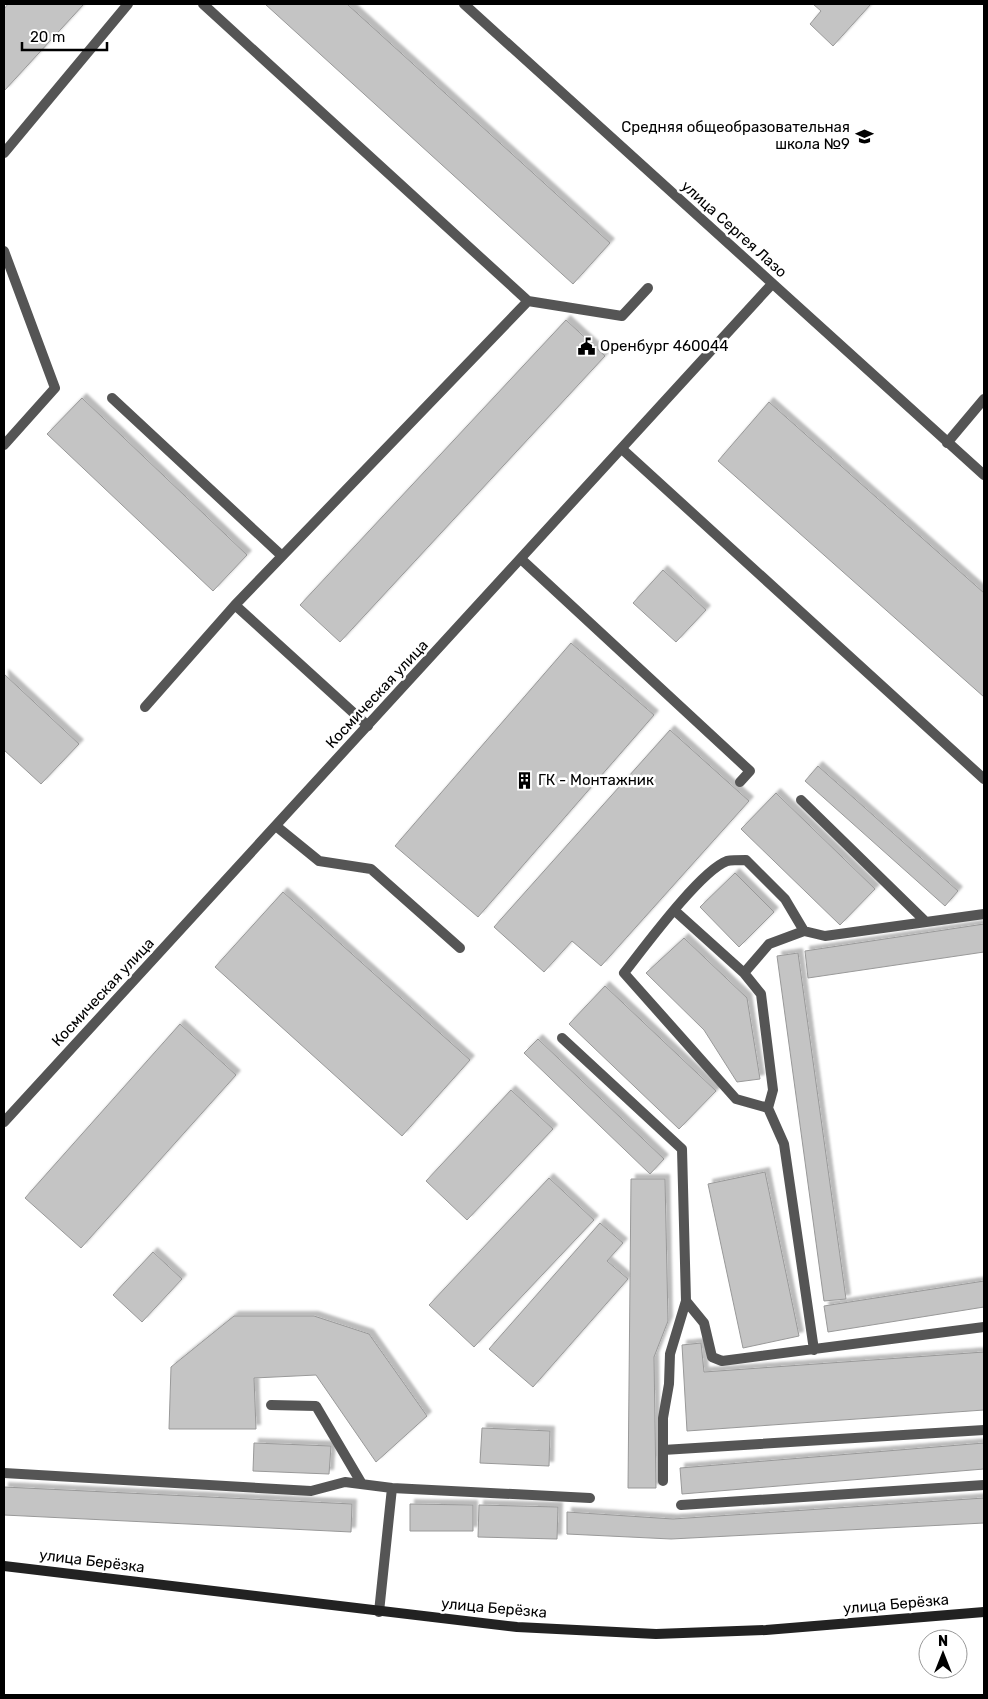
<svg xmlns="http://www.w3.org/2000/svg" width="988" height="1699" font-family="Rubik,sans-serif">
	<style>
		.building { fill: #c4c4c4; stroke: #999; filter: url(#shadow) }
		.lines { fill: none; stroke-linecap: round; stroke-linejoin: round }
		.service { stroke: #555; stroke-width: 10 }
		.minor { stroke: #555; stroke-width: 10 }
		.secondary { stroke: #222; stroke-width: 10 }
		.labels { text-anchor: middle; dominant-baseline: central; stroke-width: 5; stroke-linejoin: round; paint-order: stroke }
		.poi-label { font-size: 15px; fill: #000; stroke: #fff; text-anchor: start }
		.street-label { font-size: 15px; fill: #000; stroke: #fff }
	</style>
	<defs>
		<filter id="shadow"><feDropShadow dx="4.5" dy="-4.5" stdDeviation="1" flood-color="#0004"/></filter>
	</defs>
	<rect width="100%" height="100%" fill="#fff"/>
	<path class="building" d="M 8,4 L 84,4 L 4,91 L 4,9 Z
		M 265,4 L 347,4 L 610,243 L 573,284 Z
		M 813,4 L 871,4 L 833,46 L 810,24 L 821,11 Z
		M 566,320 L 605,356 L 340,642 L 300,605 Z
		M 82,398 L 247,555 L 213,591 L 47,434 Z
		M 769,402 L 984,593 L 984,697 L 718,461 Z
		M 663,570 L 706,610 L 676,642 L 633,603 Z
		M 571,643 L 654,715 L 478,917 L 395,846 Z
		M 4,674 L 79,744 L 41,784 L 4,750 Z
		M 670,730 L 749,801 L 601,966 L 572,941 L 544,972 L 494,927 Z
		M 818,766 L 958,891 L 945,906 L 805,781 Z
		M 776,793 L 875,889 L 840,925 L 741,829 Z
		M 735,873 L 774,912 L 739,947 L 700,907 Z
		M 283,892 L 470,1060 L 402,1136 L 215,967 Z
		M 984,924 L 984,952 L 808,978 L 805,951 Z
		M 684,938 L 747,998 L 760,1079 L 737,1082 L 704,1030 L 646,973 Z
		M 798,953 L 846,1299 L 824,1301 L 777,956 Z
		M 605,986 L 716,1091 L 679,1129 L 569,1024 Z
		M 180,1024 L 236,1075 L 81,1248 L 25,1198 Z
		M 538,1039 L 664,1159 L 650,1174 L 524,1053 Z
		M 511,1090 L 553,1129 L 467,1220 L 426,1181 Z
		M 765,1172 L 799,1336 L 743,1348 L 708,1184 Z
		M 549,1178 L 594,1220 L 474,1347 L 429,1305 Z
		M 631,1179 L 665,1179 L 668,1321 L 654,1357 L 656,1488 L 628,1488 Z
		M 600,1223 L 623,1243 L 607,1261 L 628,1279 L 533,1387 L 489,1349 Z
		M 153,1252 L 182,1279 L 142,1322 L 113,1295 Z
		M 984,1281 L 984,1307 L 828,1332 L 824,1306 Z
		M 234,1316 L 314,1316 L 369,1334 L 427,1416 L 376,1462 L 316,1375 L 254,1378 L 256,1429 L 169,1429 L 171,1367 Z
		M 701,1343 L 704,1372 L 984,1352 L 984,1410 L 687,1431 L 682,1345 Z
		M 482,1428 L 550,1431 L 549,1466 L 480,1463 Z
		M 254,1443 L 331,1446 L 329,1474 L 253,1471 Z
		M 984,1443 L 984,1469 L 682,1494 L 680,1468 Z
		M 4,1487 L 352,1504 L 351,1532 L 4,1515 Z
		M 984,1498 L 984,1523 L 671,1539 L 567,1534 L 567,1512 L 673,1519 Z
		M 410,1504 L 473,1505 L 473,1531 L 410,1531 Z
		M 479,1505 L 558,1507 L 557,1539 L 478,1537 Z"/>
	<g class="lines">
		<path class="service" d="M 203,4 L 528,301 L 235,605 L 368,726
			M 4,153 L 128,4
			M 4,251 L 55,388 L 4,445
			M 528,301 L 622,316 L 648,288
			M 112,398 L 282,556
			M 947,443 L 984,399
			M 622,449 L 984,779
			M 521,559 L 750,771 L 740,782
			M 145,707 L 235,605
			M 801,800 L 926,922
			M 276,826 L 319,861 L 371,869 L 460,948
			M 674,910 L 744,973 L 761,994 L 773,1090 L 768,1108 L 784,1144 L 814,1350
			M 744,973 L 769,944 L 804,931 L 825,936 L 984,914
			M 562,1038 L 682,1149 L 686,1301 L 670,1354 L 669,1384 L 663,1418 L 663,1481
			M 768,1108 L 736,1099 L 624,973 C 643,949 700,871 727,861 C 732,860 740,860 746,860 L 785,899 L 804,931
			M 686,1301 L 704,1323 L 712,1357 L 722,1361 L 984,1327
			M 271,1405 L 316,1406 L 362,1484
			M 663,1450 L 984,1430
			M 4,1473 L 311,1491 L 345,1482 L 392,1488 L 590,1498
			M 681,1505 L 984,1485
			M 379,1612 L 392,1488"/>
		<path class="minor" d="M 464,4 L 984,475
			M 4,1122 L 772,284"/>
		<path class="secondary" d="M 4,1566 L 517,1627 L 656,1634 L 766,1630 L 984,1612"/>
	</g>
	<defs>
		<symbol id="school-bare" viewBox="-9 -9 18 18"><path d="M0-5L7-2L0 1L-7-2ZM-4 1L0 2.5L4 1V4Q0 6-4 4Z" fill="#000" stroke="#fff" stroke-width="2.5" paint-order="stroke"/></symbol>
		<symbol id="civic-bare" viewBox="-9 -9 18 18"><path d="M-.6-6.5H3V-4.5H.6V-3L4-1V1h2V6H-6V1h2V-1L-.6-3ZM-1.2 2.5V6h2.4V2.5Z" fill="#000" stroke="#fff" stroke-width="2.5" paint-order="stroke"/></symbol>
		<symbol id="building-bare" viewBox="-9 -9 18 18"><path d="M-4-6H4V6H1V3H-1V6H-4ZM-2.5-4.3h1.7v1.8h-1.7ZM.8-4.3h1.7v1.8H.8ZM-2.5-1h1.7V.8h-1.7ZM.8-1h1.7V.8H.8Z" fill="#000" stroke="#fff" stroke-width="2.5" paint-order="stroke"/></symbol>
	</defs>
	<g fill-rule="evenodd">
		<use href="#school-bare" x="852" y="124" width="25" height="25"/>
		<use href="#civic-bare" x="574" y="334" width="25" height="25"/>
		<use href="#building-bare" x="512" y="768" width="25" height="25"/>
	</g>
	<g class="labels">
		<g class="poi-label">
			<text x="850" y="127" text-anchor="end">Средняя общеобразовательная<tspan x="850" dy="17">школа №9</tspan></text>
			<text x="600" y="346">Оренбург 460044</text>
			<text x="538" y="780">ГК - Монтажник</text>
		</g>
		<g class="street-label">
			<text transform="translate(734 229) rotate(42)">улица Сергея Лазо</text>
			<text transform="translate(377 694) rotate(-47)">Космическая улица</text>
			<text transform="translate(103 992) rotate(-47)">Космическая улица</text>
			<text transform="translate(92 1561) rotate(7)">улица Берёзка</text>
			<text transform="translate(896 1604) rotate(-5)">улица Берёзка</text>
			<text transform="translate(494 1608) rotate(5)">улица Берёзка</text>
		</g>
	</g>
	<rect width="988" height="1699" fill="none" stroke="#000000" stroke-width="10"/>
	<g transform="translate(943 1654)"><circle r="24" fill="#ffffff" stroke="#999999"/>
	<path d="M0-4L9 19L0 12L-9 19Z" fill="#000000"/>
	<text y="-8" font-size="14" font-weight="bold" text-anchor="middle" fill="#000000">N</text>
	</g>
	<path d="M22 42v8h85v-8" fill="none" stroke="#000000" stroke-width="2.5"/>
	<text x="30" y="42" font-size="15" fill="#000000" stroke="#ffffff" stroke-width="4" paint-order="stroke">20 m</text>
</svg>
